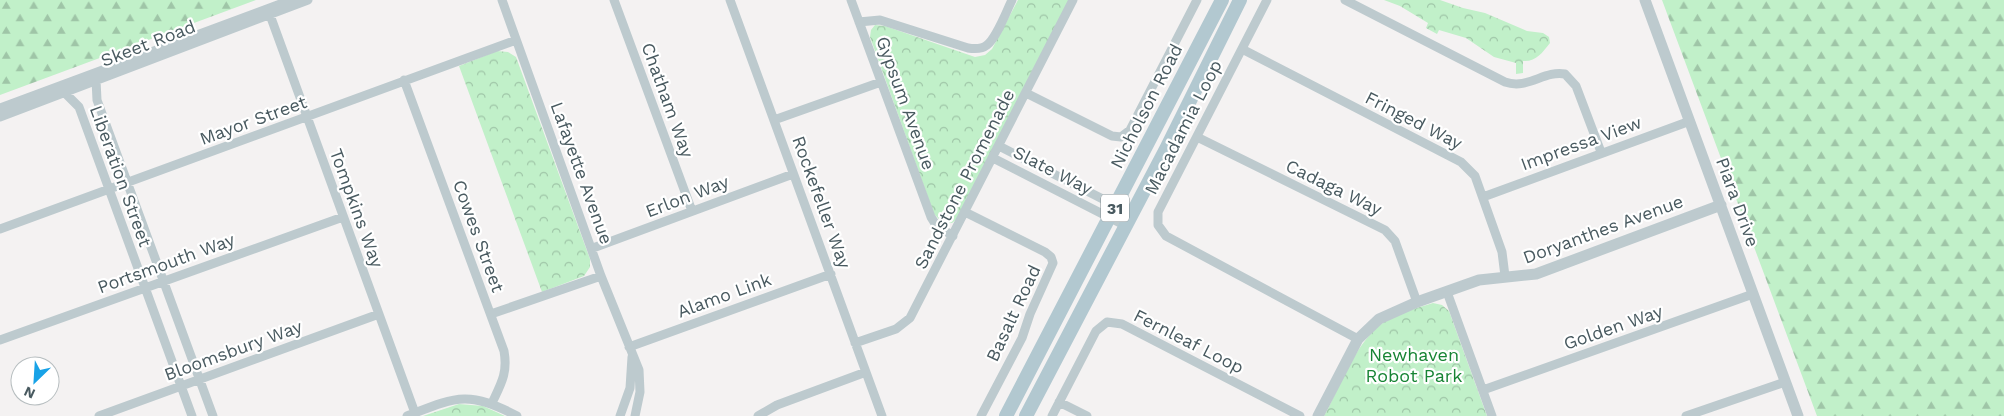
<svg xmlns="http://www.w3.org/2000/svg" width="2004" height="416" font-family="'Work Sans',sans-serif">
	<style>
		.forest { fill: url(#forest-firs) }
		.park { fill: url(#park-crowns) }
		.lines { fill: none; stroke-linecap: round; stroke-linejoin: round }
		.minor { stroke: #bdcace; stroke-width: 9 }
		.tertiary { stroke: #bdcace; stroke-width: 11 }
		.primary { stroke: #b2c8d0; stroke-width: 14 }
		.labels { text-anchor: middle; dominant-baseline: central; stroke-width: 4.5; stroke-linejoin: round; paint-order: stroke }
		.shield { fill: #fff; stroke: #808c90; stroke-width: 1 }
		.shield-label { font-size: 16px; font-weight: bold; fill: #495a60 }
		.street-label { font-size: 18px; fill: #495a60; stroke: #fff }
		.park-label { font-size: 18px; fill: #178434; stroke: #fff }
	</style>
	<defs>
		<pattern id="forest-firs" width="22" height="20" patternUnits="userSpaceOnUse" patternTransform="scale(1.25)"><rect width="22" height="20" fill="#c1f0c9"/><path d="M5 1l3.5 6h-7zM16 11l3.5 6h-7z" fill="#9fc5a7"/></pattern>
		<pattern id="park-crowns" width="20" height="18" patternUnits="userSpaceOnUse" patternTransform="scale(1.25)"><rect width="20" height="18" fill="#c1f0c9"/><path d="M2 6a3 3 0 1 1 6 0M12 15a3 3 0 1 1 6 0" fill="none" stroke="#9fc5a7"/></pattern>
	</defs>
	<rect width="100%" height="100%" fill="#f4f2f2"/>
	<path class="forest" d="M 0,0 L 256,0 L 0,95 Z
		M 1662,0 L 2004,0 L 2004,416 L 1817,416 Z"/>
	<path class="park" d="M 1018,0 L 1069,0 L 957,219 L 952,223 L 943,223 L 934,214 L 870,37 L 871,30 L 875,25 L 885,26 L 975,57 L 985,55 L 992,49 Z
		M 1384,0 L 1440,0 L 1463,8 L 1485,13 L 1527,31 L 1543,33 L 1549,37 L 1550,43 C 1542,53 1536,62 1523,61 L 1523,73 L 1516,74 L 1516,63 L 1494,57 L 1466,38 L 1439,30 L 1437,34 L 1426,28 L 1428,23 L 1400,6 Z
		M 497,51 L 508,52 L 516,57 L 590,259 L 590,267 L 584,276 L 542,292 L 459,66 Z
		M 1433,303 L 1442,305 L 1449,311 L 1487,416 L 1324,416 C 1340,387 1354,346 1380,325 C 1394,314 1417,308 1433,303 Z
		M 459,404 L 483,406 L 505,416 L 423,416 Z"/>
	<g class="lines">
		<path class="minor" d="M 502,0 L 601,276 L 639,370 L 640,392 L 635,416
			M 614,0 L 692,211
			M 730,0 L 882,416
			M 851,0 L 931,217 L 936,225 L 953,236
			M 1267,0 L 1158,212 L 1158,225 L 1166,236 L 1358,339
			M 1345,0 L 1505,82 C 1528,90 1544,70 1565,74 L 1576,86 L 1601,152
			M 270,15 L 415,413
			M 859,22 L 880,20 L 968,48 C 974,49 982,49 987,45 C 997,37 1006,12 1012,0
			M 1242,49 L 1461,162 L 1475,176 L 1502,252 L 1505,276
			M 96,80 L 97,100 L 213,416
			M 404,80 L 504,351 C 508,373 501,384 492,403
			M 64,92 L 79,107 L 192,416
			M 1026,93 L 1112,136 L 1121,137 L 1130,130 L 1197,0
			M 0,108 L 291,0
			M 0,117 L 308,0
			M 774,120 L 881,82
			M 1197,137 L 1385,230 L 1395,241 L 1417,302
			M 999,146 L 1132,214
			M 993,158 L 1126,226
			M 1483,197 L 1690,121
			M 965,212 L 1045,252 L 1051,257 L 1053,263 L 1030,314 L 1022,338 L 981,416
			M 0,229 L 516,40
			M 593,248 L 793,174
			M 1447,292 L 1492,416
			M 491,314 L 601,276
			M 0,340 L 343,217
			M 855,343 L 896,329 L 910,318 L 1073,0
			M 629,347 L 831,274
			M 1483,390 L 1753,294
			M 1059,402 L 1087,416
			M 99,416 L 379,314
			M 407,416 C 456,397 468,390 517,416
			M 620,416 L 630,388 L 632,357
			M 758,416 L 777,405 L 866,372
			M 1052,416 L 1096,331 L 1107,322 L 1122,324 L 1300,416
			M 1686,416 L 1785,382"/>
		<path class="tertiary" d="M 1645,0 L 1798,416
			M 1318,416 L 1358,339 L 1379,319 L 1417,302 L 1479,280 L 1536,274 L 1721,205"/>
		<path class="primary" d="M 1006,416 L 1222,0
			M 1026,416 L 1166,149 L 1240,0"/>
	</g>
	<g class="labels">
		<rect class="shield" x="1101" y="194.5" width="28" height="27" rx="4"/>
		<g class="shield-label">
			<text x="1115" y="208">31</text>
		</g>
		<g class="street-label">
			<text transform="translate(148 43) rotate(-21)">Skeet Road</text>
			<text transform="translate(668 100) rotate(70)">Chatham Way</text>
			<text transform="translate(906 103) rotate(70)">Gypsum Avenue</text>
			<text transform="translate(1146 106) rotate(-63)">Nicholson Road</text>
			<text transform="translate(253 120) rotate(-20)">Mayor Street</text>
			<text transform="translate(1414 120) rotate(27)">Fringed Way</text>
			<text transform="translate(1183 127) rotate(-63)">Macadamia Loop</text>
			<text transform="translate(1581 143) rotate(-20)">Impressa View</text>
			<text transform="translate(1053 170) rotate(27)">Slate Way</text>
			<text transform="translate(582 173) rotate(70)">Lafayette Avenue</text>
			<text transform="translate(121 176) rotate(70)">Liberation Street</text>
			<text transform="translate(964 179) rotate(-63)">Sandstone Promenade</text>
			<text transform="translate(1334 187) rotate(26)">Cadaga Way</text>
			<text transform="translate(687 196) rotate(-21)">Erlon Way</text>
			<text transform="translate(822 202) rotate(70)">Rockefeller Way</text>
			<text transform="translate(1738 202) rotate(70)">Piara Drive</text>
			<text transform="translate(357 208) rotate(70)">Tompkins Way</text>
			<text transform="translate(1603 229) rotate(-20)">Doryanthes Avenue</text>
			<text transform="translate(479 236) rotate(70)">Cowes Street</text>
			<text transform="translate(166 263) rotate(-20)">Portsmouth Way</text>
			<text transform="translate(724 295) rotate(-20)">Alamo Link</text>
			<text transform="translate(1013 313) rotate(-65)">Basalt Road</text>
			<text transform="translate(1613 327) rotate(-19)">Golden Way</text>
			<text transform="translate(1189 341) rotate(27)">Fernleaf Loop</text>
			<text transform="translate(233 350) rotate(-20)">Bloomsbury Way</text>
		</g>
		<g class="park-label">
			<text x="1414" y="354">Newhaven<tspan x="1414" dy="21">Robot Park</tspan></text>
		</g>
	</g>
	<g transform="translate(35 381) rotate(205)"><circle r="24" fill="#ffffff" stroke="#b6bdbf"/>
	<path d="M0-4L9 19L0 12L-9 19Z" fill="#18a2e7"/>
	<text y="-8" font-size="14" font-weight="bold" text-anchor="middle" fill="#495a60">N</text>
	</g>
</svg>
